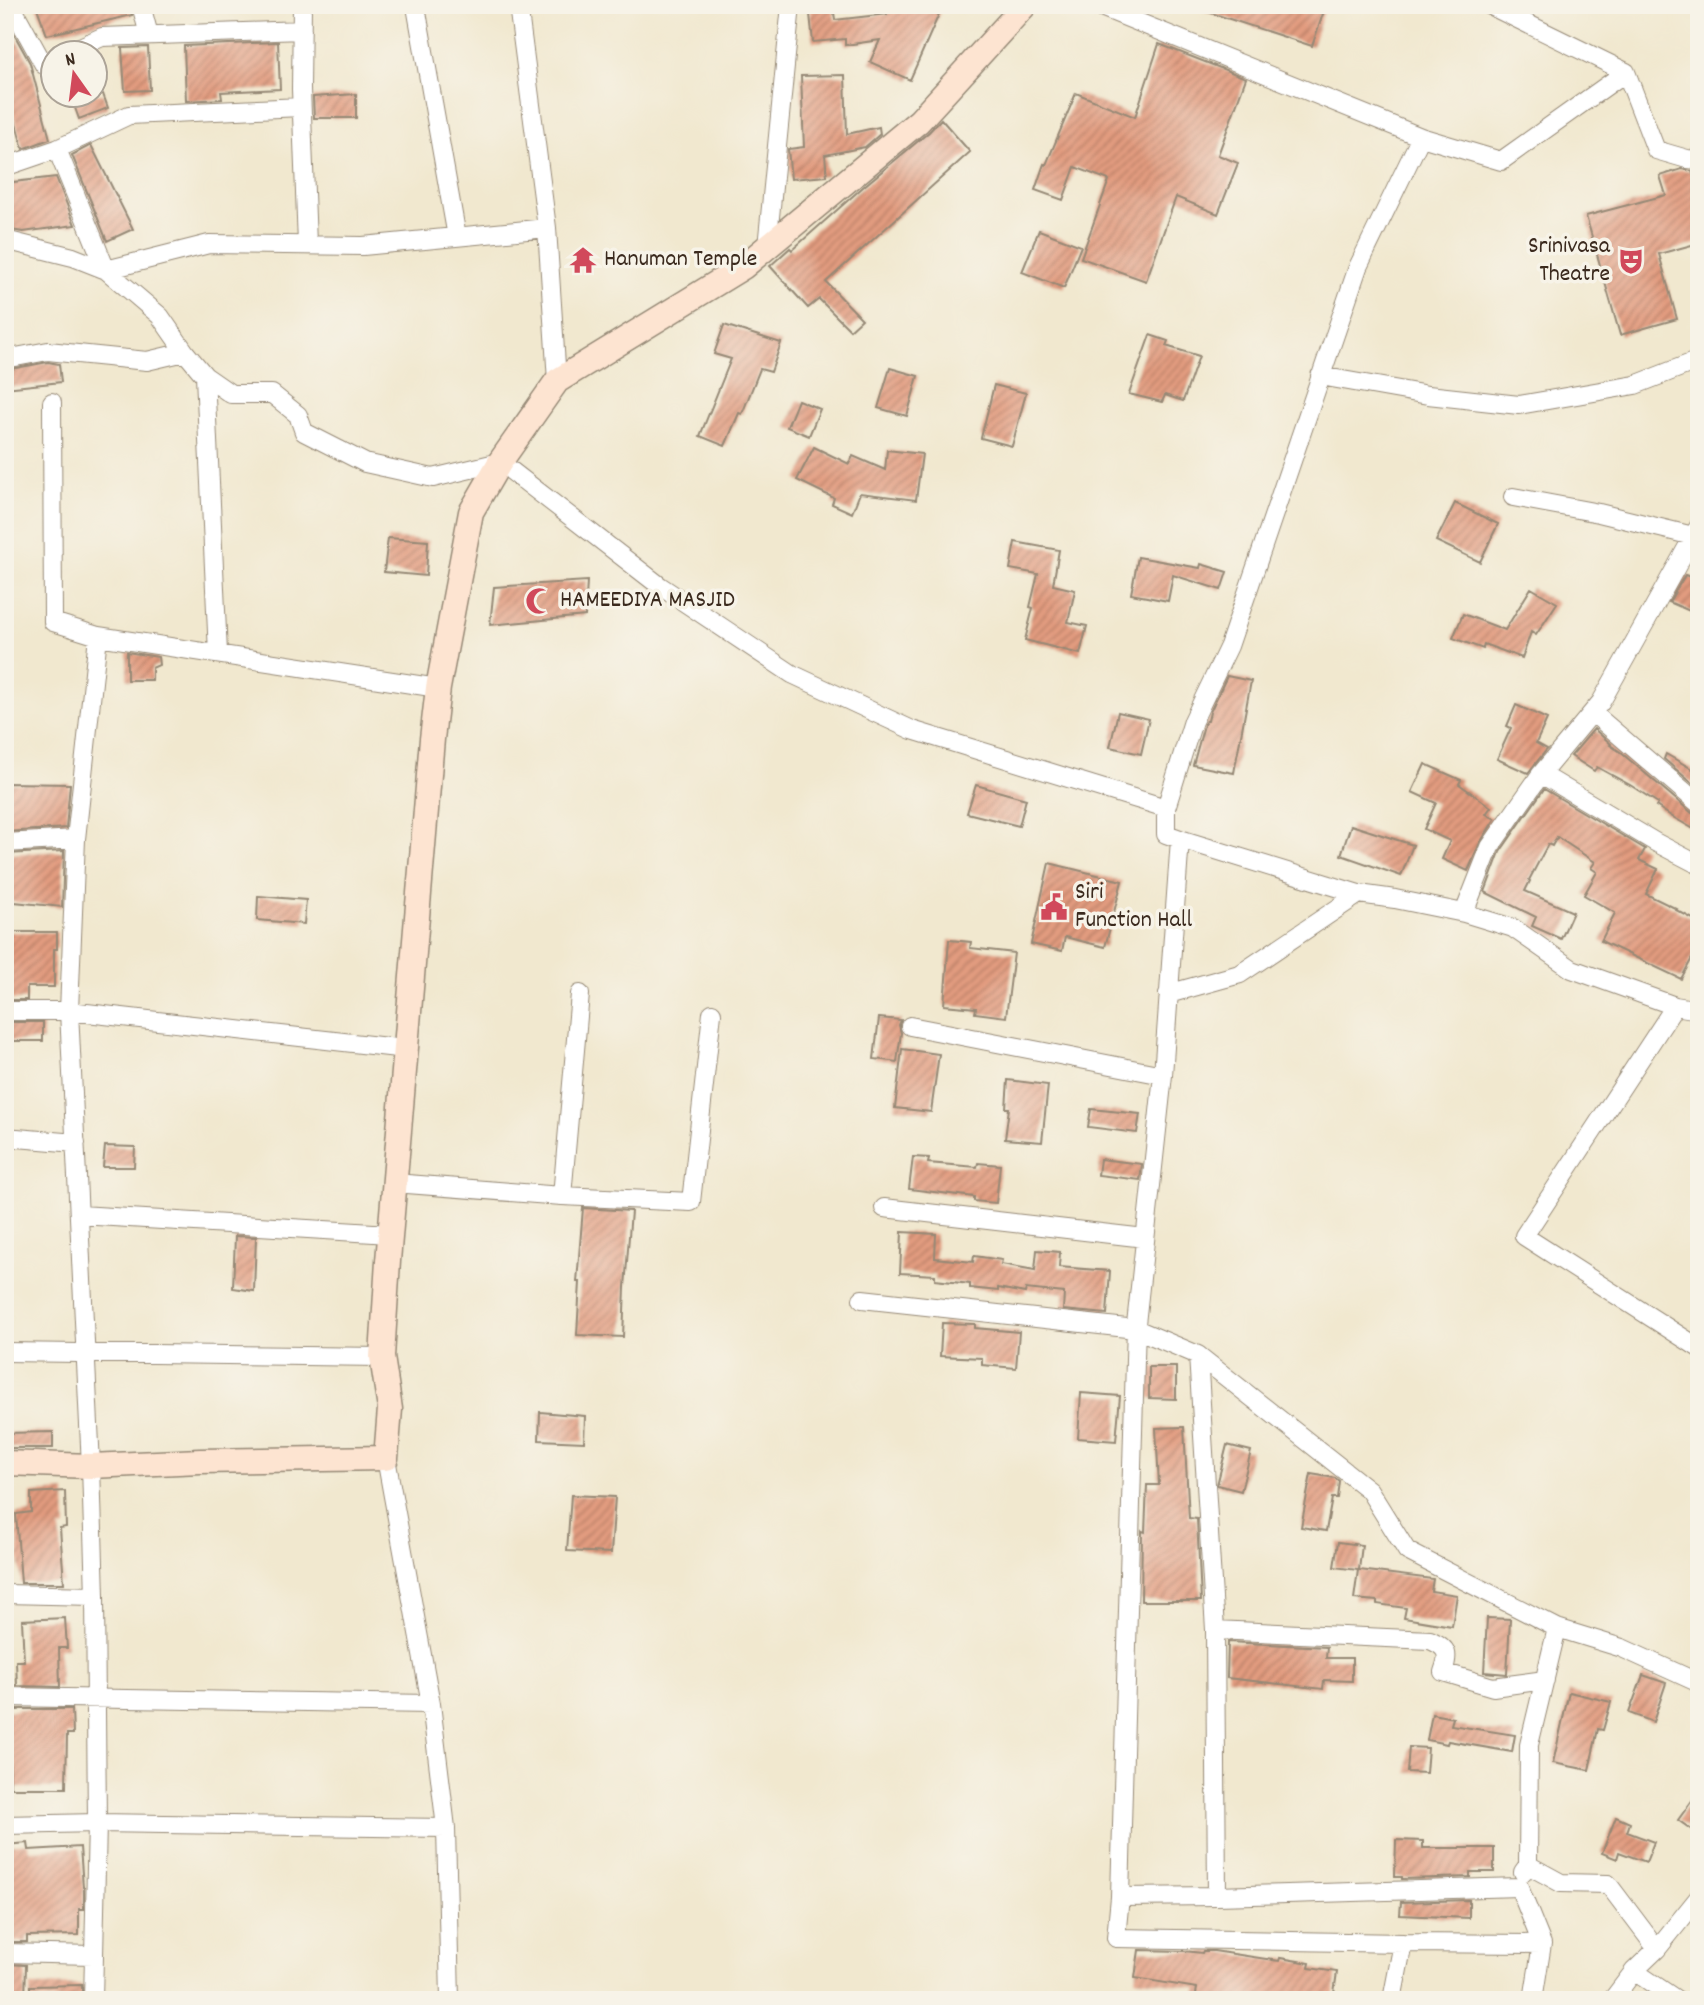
<svg xmlns="http://www.w3.org/2000/svg" width="1704" height="2005" font-family="Dekko,sans-serif">
	<style>
		.building { fill: url(#building-hatch) }
		.lines { fill: none; stroke-linecap: round; stroke-linejoin: round }
		.street-casing { stroke: #968976; stroke-width: 20 }
		.secondary-casing { stroke: #968976; stroke-width: 27 }
		.street { stroke: #fff; stroke-width: 18 }
		.secondary { stroke: #fde4d1; stroke-width: 24 }
		.labels { text-anchor: middle; dominant-baseline: central; stroke-width: 7; stroke-linejoin: round; paint-order: stroke }
		.poi-label { font-size: 24px; fill: #3b2a1e; stroke: #f7f3e8; text-anchor: start }
	</style>
	<defs>
		<pattern id="building-hatch" width="6" height="6" patternUnits="userSpaceOnUse" patternTransform="scale(1.75)"><rect width="6" height="6" fill="#e29b7f"/><path d="M-1 1l2-2M0 6l6-6M5 7l2-2" fill="none" stroke="#b87f67"/></pattern>
	</defs>
	<rect width="100%" height="100%" fill="#f7f3e8"/>
	<filter id="ink" filterUnits="userSpaceOnUse"><feTurbulence type="fractalNoise" baseFrequency=".0143" numOctaves="2"/><feDisplacementMap in="SourceGraphic" scale="14" xChannelSelector="R" yChannelSelector="G"/><feConvolveMatrix kernelMatrix="1 2 1 2 8 2 1 2 1" color-interpolation-filters="sRGB"/></filter>
	<filter id="wash" filterUnits="userSpaceOnUse"><feTurbulence type="fractalNoise" baseFrequency=".00686" numOctaves="4" result="noise"/><feDisplacementMap in="SourceGraphic" scale="28" xChannelSelector="R" yChannelSelector="G"/><feGaussianBlur stdDeviation="1.57" result="paint"/><feColorMatrix in="noise" values="0 0 0 0 0 0 0 0 0 0 0 0 0 0 0 0 0 1.4 0 .05"/><feComposite in="paint" operator="in"/></filter>
	<g filter="url(#wash)">
		<rect width="100%" height="100%" fill="#f1e8cf"/>
		<g id="blocks">
			<path class="building" d="M 36,5 L 130,5 L 132,15 L 47,35 Z
				M 809,5 L 833,5 L 835,20 L 887,14 L 890,5 L 943,5 L 910,80 L 870,62 L 880,40 L 845,45 L 845,39 L 813,42 Z
				M 1197,5 L 1326,5 L 1312,46 L 1196,8 Z
				M 9,25 L 30,63 L 50,139 L 23,149 L 5,85 L 5,27 Z
				M 278,42 L 280,89 L 221,92 L 222,99 L 186,101 L 184,46 Z
				M 1159,44 L 1246,78 L 1218,155 L 1238,163 L 1218,214 L 1176,197 L 1146,281 L 1081,258 L 1109,180 L 1075,167 L 1063,200 L 1035,190 L 1044,164 L 1046,165 L 1076,93 L 1135,117 Z
				M 148,47 L 150,90 L 125,91 L 122,48 Z
				M 845,75 L 847,134 L 879,127 L 880,134 L 865,147 L 825,155 L 827,176 L 791,179 L 788,149 L 804,147 L 801,76 Z
				M 70,94 L 103,94 L 108,108 L 79,119 Z
				M 356,94 L 356,118 L 314,118 L 313,97 Z
				M 941,119 L 970,152 L 826,282 L 862,319 L 850,330 L 819,299 L 808,308 L 770,266 L 790,248 L 792,250 L 863,187 L 929,132 Z
				M 91,145 L 133,229 L 107,241 L 72,155 Z
				M 1682,169 L 1692,171 L 1699,193 L 1699,243 L 1659,254 L 1677,319 L 1620,335 L 1586,216 L 1666,195 L 1660,176 Z
				M 56,177 L 75,225 L 23,232 L 5,229 L 5,183 Z
				M 1039,230 L 1081,246 L 1064,288 L 1022,272 Z
				M 724,325 L 781,343 L 771,372 L 760,369 L 742,414 L 739,413 L 725,446 L 700,436 L 731,359 L 714,354 Z
				M 1150,335 L 1168,341 L 1166,346 L 1199,356 L 1183,401 L 1165,395 L 1162,402 L 1129,394 Z
				M 48,362 L 59,364 L 61,382 L 5,388 L 5,370 Z
				M 890,368 L 918,376 L 907,416 L 878,408 Z
				M 994,385 L 1026,393 L 1012,446 L 981,438 Z
				M 798,400 L 820,409 L 809,436 L 787,427 Z
				M 814,447 L 849,464 L 853,456 L 885,470 L 887,450 L 922,454 L 916,500 L 860,493 L 852,513 L 832,504 L 834,498 L 797,480 Z
				M 1455,503 L 1498,524 L 1480,562 L 1436,541 Z
				M 388,538 L 428,541 L 426,576 L 384,572 Z
				M 1015,542 L 1059,550 L 1053,585 L 1075,590 L 1068,622 L 1087,626 L 1080,654 L 1025,640 L 1033,608 L 1030,607 L 1038,574 L 1010,569 Z
				M 1138,557 L 1200,568 L 1201,564 L 1227,572 L 1221,590 L 1173,575 L 1168,601 L 1131,594 Z
				M 1685,575 L 1699,580 L 1699,615 L 1669,602 Z
				M 587,581 L 585,616 L 490,625 L 494,587 Z
				M 1531,588 L 1557,603 L 1536,635 L 1531,632 L 1522,658 L 1484,644 L 1483,649 L 1453,638 L 1463,614 L 1505,630 Z
				M 127,652 L 158,657 L 159,665 L 152,668 L 152,680 L 127,680 Z
				M 1227,676 L 1251,681 L 1234,773 L 1193,765 L 1204,725 L 1206,721 L 1208,721 L 1210,712 Z
				M 1516,705 L 1547,719 L 1536,743 L 1547,749 L 1528,773 L 1497,759 L 1511,728 L 1507,726 Z
				M 1118,712 L 1149,719 L 1141,754 L 1110,747 Z
				M 1594,729 L 1611,744 L 1610,745 L 1619,751 L 1692,813 L 1699,815 L 1699,832 L 1671,816 L 1656,806 L 1658,803 L 1630,785 L 1597,767 L 1594,771 L 1571,756 Z
				M 1666,754 L 1699,773 L 1699,789 L 1664,759 Z
				M 1425,764 L 1461,780 L 1459,784 L 1491,807 L 1486,814 L 1495,819 L 1480,843 L 1468,871 L 1442,859 L 1450,841 L 1424,829 L 1436,803 L 1412,792 Z
				M 5,783 L 70,784 L 66,828 L 5,832 Z
				M 976,785 L 1026,799 L 1019,826 L 967,813 Z
				M 1544,789 L 1645,849 L 1639,860 L 1658,869 L 1646,894 L 1677,909 L 1676,910 L 1699,922 L 1699,945 L 1681,979 L 1601,941 L 1615,913 L 1584,895 L 1597,872 L 1591,868 L 1595,862 L 1557,837 L 1552,846 L 1548,844 L 1529,880 L 1530,881 L 1525,891 L 1573,912 L 1561,939 L 1532,926 L 1536,917 L 1485,892 L 1500,852 Z
				M 1351,825 L 1413,845 L 1401,876 L 1341,855 Z
				M 64,851 L 62,907 L 5,901 L 5,854 Z
				M 1049,863 L 1122,881 L 1105,947 L 1065,937 L 1062,951 L 1031,944 Z
				M 258,896 L 306,900 L 304,924 L 257,920 Z
				M 5,932 L 57,932 L 57,949 L 54,949 L 54,987 L 27,987 L 27,1000 L 5,1000 Z
				M 949,940 L 971,942 L 970,948 L 1014,953 L 1006,1017 L 975,1013 L 976,1008 L 944,1005 Z
				M 879,1018 L 901,1020 L 899,1025 L 901,1033 L 897,1062 L 874,1059 Z
				M 5,1022 L 43,1022 L 43,1041 L 5,1041 Z
				M 902,1049 L 939,1054 L 931,1112 L 895,1108 Z
				M 1008,1080 L 1048,1085 L 1042,1142 L 1005,1139 L 1009,1108 L 1006,1108 Z
				M 1091,1109 L 1140,1114 L 1137,1133 L 1088,1127 Z
				M 105,1146 L 135,1147 L 134,1167 L 103,1167 Z
				M 913,1157 L 929,1158 L 928,1163 L 977,1167 L 978,1163 L 1000,1165 L 996,1203 L 974,1201 L 974,1197 L 909,1189 Z
				M 1100,1159 L 1142,1164 L 1140,1180 L 1098,1175 Z
				M 583,1208 L 631,1211 L 625,1287 L 623,1337 L 577,1335 L 580,1282 L 577,1282 Z
				M 902,1232 L 936,1234 L 935,1258 L 973,1262 L 974,1256 L 1002,1260 L 1001,1264 L 1035,1270 L 1037,1250 L 1060,1252 L 1059,1267 L 1110,1271 L 1107,1314 L 1063,1310 L 1064,1293 L 1026,1289 L 1025,1293 L 998,1288 L 998,1291 L 970,1288 L 970,1284 L 935,1280 L 935,1275 L 900,1273 Z
				M 235,1236 L 256,1237 L 254,1291 L 233,1288 Z
				M 942,1323 L 975,1324 L 975,1328 L 1019,1332 L 1016,1368 L 982,1365 L 982,1358 L 940,1356 Z
				M 1149,1367 L 1176,1367 L 1176,1399 L 1149,1398 Z
				M 1081,1393 L 1120,1396 L 1116,1441 L 1078,1438 Z
				M 540,1412 L 585,1416 L 584,1442 L 539,1440 Z
				M 1184,1427 L 1189,1518 L 1197,1519 L 1201,1601 L 1141,1601 L 1142,1531 L 1145,1532 L 1147,1485 L 1159,1485 L 1156,1428 Z
				M 53,1432 L 53,1448 L 5,1448 L 5,1433 Z
				M 1227,1445 L 1251,1451 L 1241,1491 L 1217,1485 Z
				M 1311,1474 L 1335,1478 L 1339,1481 L 1337,1498 L 1332,1498 L 1326,1531 L 1301,1527 Z
				M 65,1491 L 66,1527 L 60,1528 L 64,1583 L 21,1583 L 16,1514 L 31,1512 L 31,1493 Z
				M 571,1495 L 615,1497 L 611,1553 L 567,1551 Z
				M 1338,1542 L 1362,1545 L 1359,1570 L 1433,1579 L 1431,1591 L 1457,1595 L 1452,1626 L 1404,1618 L 1406,1608 L 1377,1604 L 1377,1601 L 1354,1599 L 1358,1570 L 1334,1567 Z
				M 65,1618 L 67,1648 L 59,1648 L 60,1687 L 17,1686 L 16,1661 L 24,1661 L 22,1620 Z
				M 1487,1618 L 1510,1619 L 1507,1674 L 1484,1672 Z
				M 1228,1642 L 1327,1647 L 1326,1658 L 1352,1658 L 1352,1681 L 1324,1680 L 1323,1689 L 1227,1678 Z
				M 1643,1675 L 1666,1683 L 1653,1722 L 1629,1713 Z
				M 1569,1692 L 1611,1702 L 1603,1730 L 1598,1729 L 1589,1770 L 1553,1763 Z
				M 17,1709 L 72,1709 L 73,1734 L 67,1734 L 66,1788 L 10,1788 L 9,1735 L 5,1735 L 5,1711 L 18,1710 Z
				M 1432,1714 L 1453,1718 L 1451,1725 L 1515,1735 L 1512,1752 L 1448,1741 L 1447,1744 L 1427,1740 Z
				M 1409,1747 L 1428,1748 L 1426,1773 L 1407,1772 Z
				M 1699,1791 L 1699,1835 L 1678,1820 Z
				M 1616,1817 L 1630,1823 L 1627,1832 L 1654,1842 L 1646,1862 L 1619,1852 L 1617,1859 L 1602,1853 Z
				M 1396,1840 L 1423,1841 L 1423,1848 L 1494,1848 L 1494,1872 L 1470,1872 L 1470,1877 L 1402,1879 L 1402,1877 L 1395,1877 Z
				M 28,1843 L 29,1850 L 80,1847 L 83,1887 L 84,1887 L 84,1909 L 79,1909 L 79,1935 L 27,1936 L 27,1942 L 5,1942 L 5,1845 Z
				M 1469,1900 L 1469,1918 L 1400,1915 L 1401,1902 Z
				M 1139,1950 L 1184,1951 L 1202,1953 L 1203,1951 L 1214,1951 L 1279,1961 L 1280,1958 L 1310,1963 L 1309,1968 L 1337,1972 L 1333,2000 L 1195,2000 L 1197,1988 L 1135,1978 Z
				M 5,1964 L 26,1965 L 25,2000 L 5,2000 Z
				M 82,1985 L 82,2000 L 30,2000 L 30,1986 Z"/>
		</g>
	</g>
	<g filter="url(#ink)">
		<use href="#blocks" fill-opacity="0" stroke="#968976" stroke-width="2"/>
		<g class="lines">
			<defs>
				<path id="street" d="M 11,5 L 44,65 L 52,60
					M 141,5 L 149,35
					M 302,5 L 301,89 L 307,244
					M 518,5 L 547,228 L 557,381
					M 1096,5 L 1421,137 L 1358,267 L 1229,646 L 1193,721 L 1166,808
					M 417,12 L 457,237
					M 69,52 L 102,37 L 302,30
					M 1626,72 L 1656,150 L 1687,159 L 1699,160
					M 1421,137 L 1501,161 L 1626,72 L 1489,5
					M 57,149 L 106,270 L 209,244 L 363,246 L 547,228
					M 13,164 L 57,149 L 129,115 L 301,107
					M 5,240 L 73,257 L 106,270 L 160,316 L 185,352 L 205,376 L 231,394 L 272,394 L 298,415 L 304,432 L 365,463 L 433,478 L 500,462 L 660,586 L 792,674 L 912,730 L 1166,808 L 1166,834 L 1180,839 L 1359,894 L 1395,899 L 1464,913 L 1513,928 L 1572,969 L 1675,1006 L 1699,1010
					M 767,247 L 791,5
					M 5,359 L 48,351 L 147,361 L 185,352
					M 205,376 L 218,653
					M 1320,376 L 1428,395 L 1519,405 L 1635,385 L 1699,360
					M 52,402 L 53,622 L 98,636 L 438,688
					M 1513,497 L 1599,513 L 1693,536
					M 1593,713 L 1699,804
					M 1541,774 L 1655,842 L 1699,865
					M 76,839 L 98,636
					M 1180,839 L 1163,1075 L 1136,1324 L 1120,1897 L 1217,1896 L 1519,1887 L 1542,1944 L 1533,2000
					M 5,843 L 76,839 L 69,1011 L 91,1466 L 95,1596 L 97,1823 L 93,2000
					M 1464,913 L 1490,847 L 1541,774 L 1601,702 L 1699,526
					M 1168,994 L 1240,974 L 1359,894
					M 1675,1006 L 1524,1236 L 1699,1348
					M 5,1011 L 69,1011 L 406,1049
					M 910,1026 L 1163,1075
					M 5,1137 L 76,1143
					M 394,1183 L 562,1196 L 580,994
					M 562,1196 L 691,1202 L 712,1013
					M 884,1208 L 1145,1238
					M 80,1215 L 390,1234
					M 862,1299 L 1136,1329 L 1198,1355 L 1215,1630 L 1217,1896
					M 5,1352 L 382,1357
					M 1198,1355 L 1369,1490 L 1407,1551 L 1557,1628 L 1622,1648 L 1699,1683
					M 5,1594 L 95,1596
					M 1215,1630 L 1430,1640 C 1449,1648 1449,1655 1443,1672 L 1493,1687 L 1545,1680
					M 5,1697 L 431,1704 L 386,1458
					M 431,1704 L 446,1828
					M 5,1825 L 97,1823 L 446,1828 L 450,2000
					M 1528,1865 L 1529,1745 L 1557,1628
					M 1523,1872 L 1528,1865 L 1561,1883 L 1608,1884 L 1657,1949
					M 1120,1897 L 1116,1938 L 1403,1943
					M 5,1953 L 93,1955
					M 1634,1971 L 1677,2000
					M 1392,2000 L 1403,1943 L 1542,1944
					M 1612,2000 L 1634,1971 L 1657,1949 L 1699,1897"/>
				<path id="secondary" d="M 5,1463 L 91,1466 L 200,1461 L 386,1458 L 390,1409 L 382,1357 L 388,1261 L 432,739 L 438,688 L 471,512 L 500,462 L 557,381 L 743,267 L 919,121 L 1025,5"/>
			</defs>
			<use href="#street" class="street-casing"/>
			<use href="#secondary" class="secondary-casing"/>
			<use href="#street" class="street"/>
			<use href="#secondary" class="secondary"/>
		</g>
	</g>
	<defs>
		<symbol id="temple-bare" viewBox="-9 -9 18 18"><path d="M0-6L5-2H3V0L6.5 2.5H4V6H1.5V3h-3V6H-4V2.5H-6.5L-3 0V-2H-5Z" fill="#d1495b" stroke="#f7f3e8" stroke-width="2.5" paint-order="stroke"/></symbol>
		<symbol id="theatre-bare" viewBox="-9 -9 18 18"><path d="M-5-5.5Q0-4 5-5.5V0Q5 5 0 6Q-5 5-5 0ZM-3.3-2.5H-1v1.5H-3.3ZM1-2.5H3.3v1.5H1ZM-2.8 1Q0 5.5 2.8 1Z" fill="#d1495b" stroke="#f7f3e8" stroke-width="2.5" paint-order="stroke"/></symbol>
		<symbol id="mosque-bare" viewBox="-9 -9 18 18"><path d="M3.5-4.9A6 6 0 1 0 3.5 4.9A5 5 0 1 1 3.5-4.9Z" fill="#d1495b" stroke="#f7f3e8" stroke-width="2.5" paint-order="stroke"/></symbol>
		<symbol id="civic-bare" viewBox="-9 -9 18 18"><path d="M-.6-6.5H3V-4.5H.6V-3L4-1V1h2V6H-6V1h2V-1L-.6-3ZM-1.2 2.5V6h2.4V2.5Z" fill="#d1495b" stroke="#f7f3e8" stroke-width="2.5" paint-order="stroke"/></symbol>
	</defs>
	<g fill-rule="evenodd">
		<use href="#temple-bare" x="564" y="241" width="38" height="38"/>
		<use href="#theatre-bare" x="1612" y="242" width="38" height="38"/>
		<use href="#mosque-bare" x="520" y="582" width="38" height="38"/>
		<use href="#civic-bare" x="1035" y="888" width="38" height="38"/>
	</g>
	<g class="labels">
		<g class="poi-label">
			<text x="1610" y="247" text-anchor="end">Srinivasa<tspan x="1610" dy="28">Theatre</tspan></text>
			<text x="604" y="260">Hanuman Temple</text>
			<text x="560" y="601">HAMEEDIYA MASJID</text>
			<text x="1075" y="893">Siri<tspan x="1075" dy="28">Function Hall</tspan></text>
		</g>
	</g>
	<rect width="1704" height="2005" fill="none" stroke="#f7f3e8" stroke-width="28"/>
	<g transform="translate(74 74) rotate(346)"><circle r="33" fill="#f7f3e8" stroke="#aca397" stroke-width="2"/>
	<path d="M0-5L12 26L0 18L-12 26Z" fill="#d1495b"/>
	<text y="-10" font-size="19" font-weight="bold" text-anchor="middle" fill="#3b2a1e">N</text>
	</g>
</svg>
